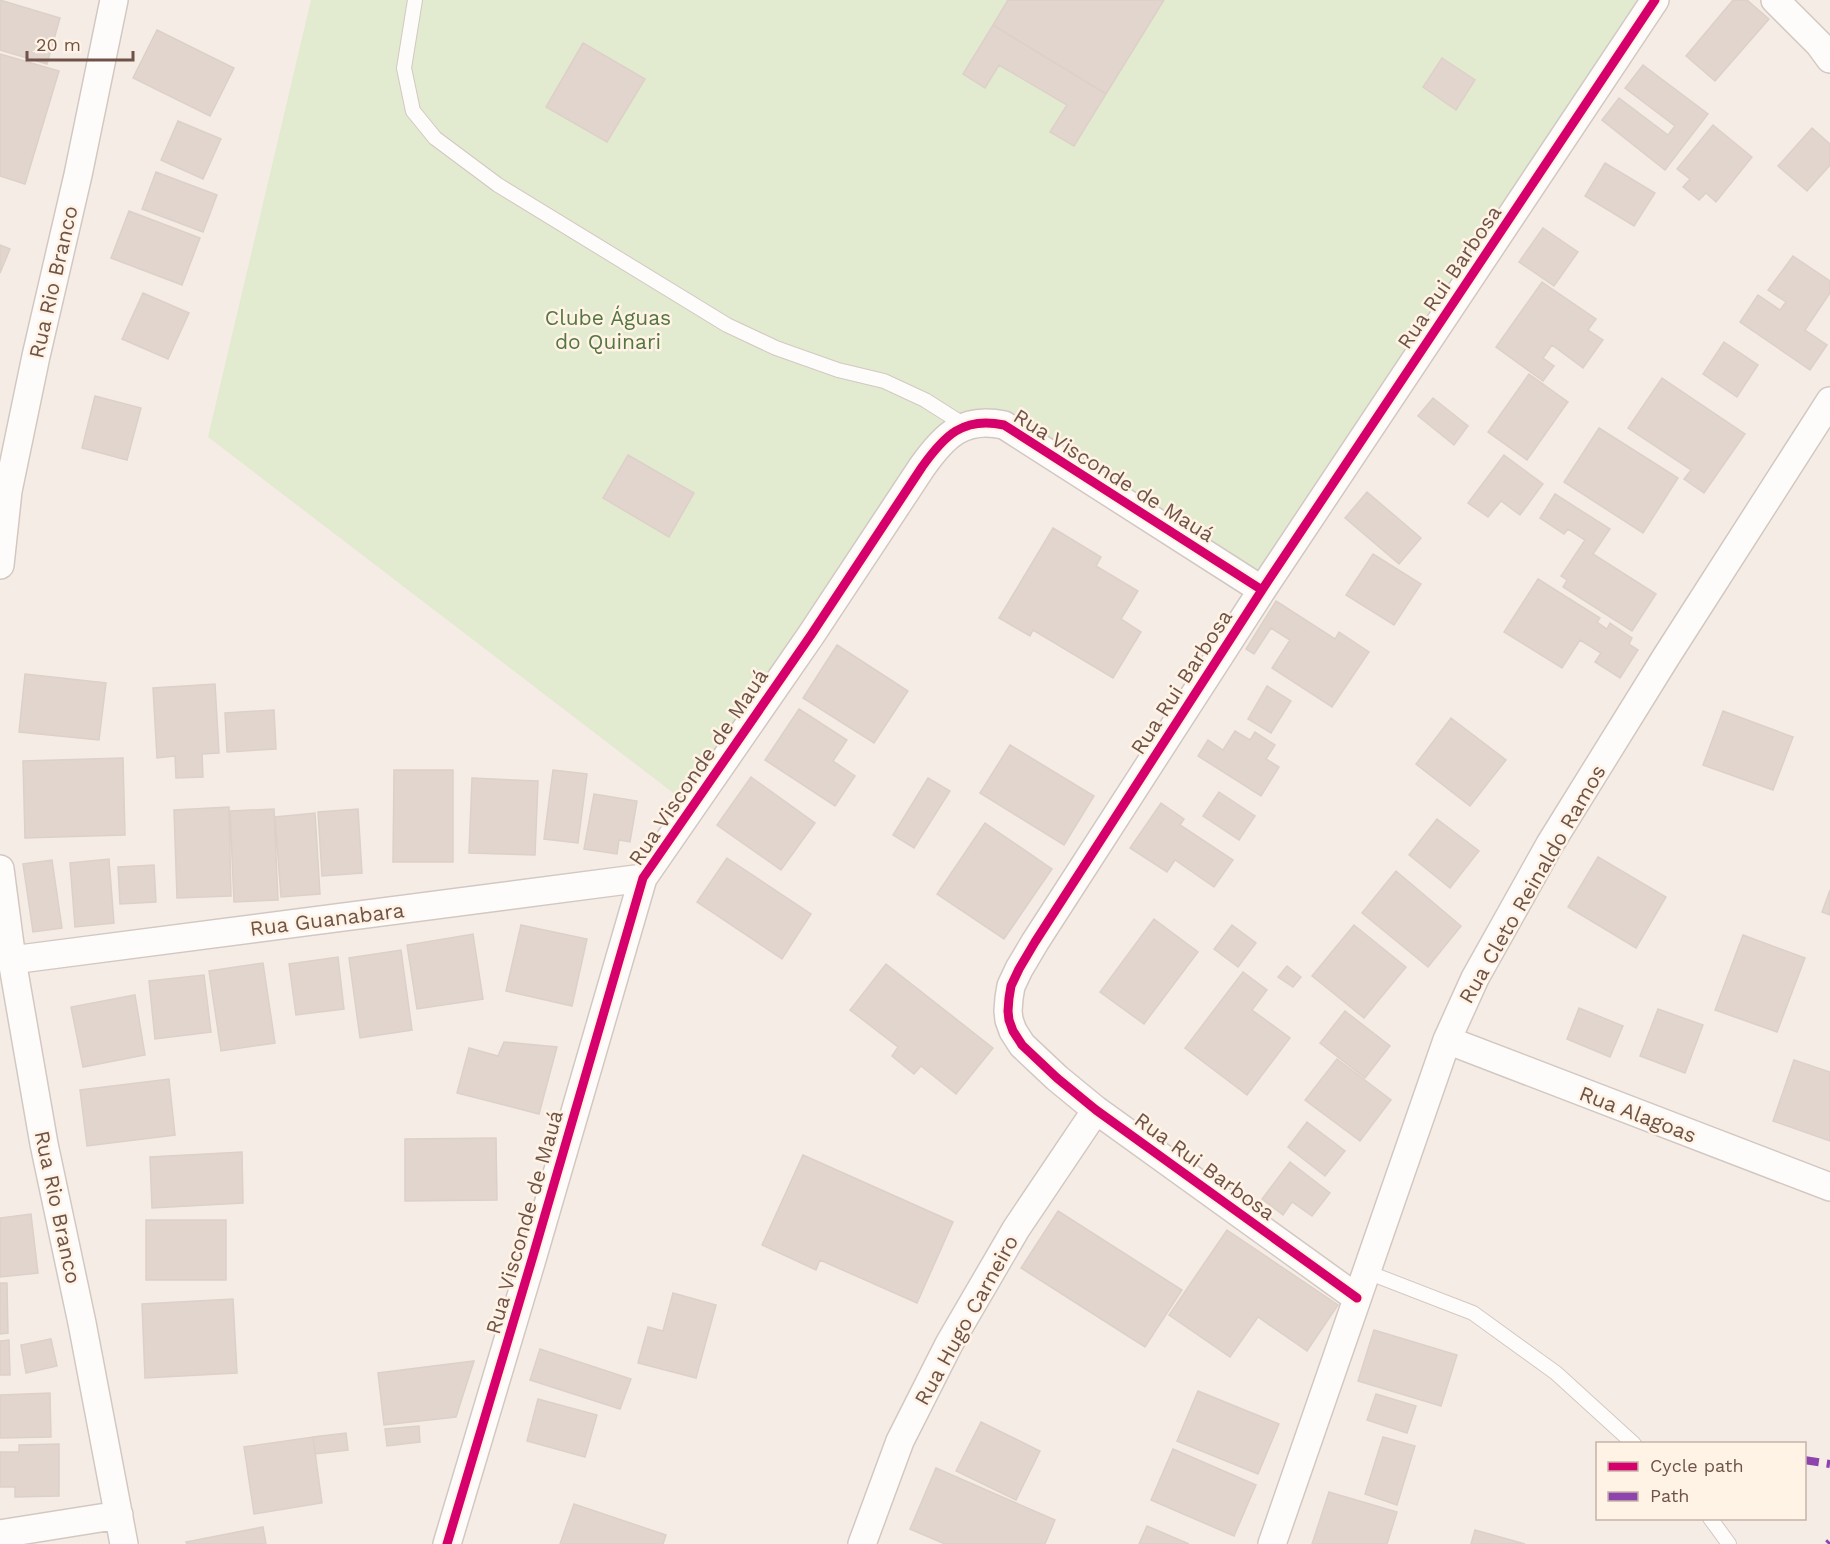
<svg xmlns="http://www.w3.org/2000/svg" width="1830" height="1544" font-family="'Work Sans',sans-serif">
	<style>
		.green { fill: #e2ead0 }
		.building { fill: #e1d5cd; stroke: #ddd0c8; stroke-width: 1.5 }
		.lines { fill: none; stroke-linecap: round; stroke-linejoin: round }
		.service-casing { stroke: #d3c8c1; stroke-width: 16 }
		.minor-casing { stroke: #d3c8c1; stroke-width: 30 }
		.service { stroke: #fefcfb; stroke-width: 14 }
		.minor { stroke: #fefcfb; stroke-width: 27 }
		.quiet { stroke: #8e44ad; stroke-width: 8; stroke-dasharray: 15 8; stroke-linecap: butt }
		.cycleway-casing { stroke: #fff3e5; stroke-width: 13 }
		.cycleway { stroke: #d6006c; stroke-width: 9 }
		.labels { text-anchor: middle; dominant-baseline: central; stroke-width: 5; stroke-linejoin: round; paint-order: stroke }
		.street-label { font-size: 21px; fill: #705348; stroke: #fff3e5 }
		.park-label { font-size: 21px; fill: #547741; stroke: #fff3e5 }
	</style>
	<rect width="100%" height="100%" fill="#f5ede5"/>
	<path class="green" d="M 311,0 L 1637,0 L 1258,574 L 1105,473 L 1013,420 L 974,412 L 685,802 L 208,437 Z"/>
	<path class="building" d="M 0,0 L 60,18 L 47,64 L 0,50 Z
		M 1008,0 L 1164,0 L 1106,94 L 993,25 Z
		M 1733,0 L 1747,0 L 1769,19 L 1715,81 L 1686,56 Z
		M 993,25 L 1106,94 L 1074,146 L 1050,132 L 1067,105 L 999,65 L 985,88 L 963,74 Z
		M 157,30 L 234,68 L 210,116 L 133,78 Z
		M 583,43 L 645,79 L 607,142 L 546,107 Z
		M 0,54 L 59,71 L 25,184 L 0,176 Z
		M 1442,58 L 1475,80 L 1456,110 L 1423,87 Z
		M 1643,65 L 1708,114 L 1665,170 L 1602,120 L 1619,98 L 1668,135 L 1675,126 L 1625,88 Z
		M 178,121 L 221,139 L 203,179 L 161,160 Z
		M 1713,125 L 1752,157 L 1716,202 L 1706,193 L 1699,200 L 1683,187 L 1690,179 L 1677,169 Z
		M 1812,128 L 1830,144 L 1830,165 L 1807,191 L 1778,166 Z
		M 1605,163 L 1655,193 L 1634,226 L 1585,196 Z
		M 156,172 L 217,195 L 203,232 L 142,209 Z
		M 129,211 L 200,238 L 182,285 L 111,258 Z
		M 1543,228 L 1578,252 L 1554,286 L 1519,262 Z
		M 0,245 L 10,249 L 0,273 Z
		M 1793,256 L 1830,281 L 1830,293 L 1805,330 L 1827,345 L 1810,370 L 1740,322 L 1758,295 L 1780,310 L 1786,302 L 1768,290 Z
		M 1542,282 L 1596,319 L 1588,330 L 1603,340 L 1583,368 L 1552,345 L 1543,358 L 1554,366 L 1543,381 L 1496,347 Z
		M 143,293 L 189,313 L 168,359 L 122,339 Z
		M 1724,342 L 1758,365 L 1737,397 L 1703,374 Z
		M 1529,374 L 1568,402 L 1527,460 L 1488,432 Z
		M 1662,378 L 1745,434 L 1704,493 L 1684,479 L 1691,470 L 1628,428 Z
		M 95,396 L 141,408 L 127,460 L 82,448 Z
		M 1433,398 L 1468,426 L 1454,445 L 1418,416 Z
		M 1599,428 L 1678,478 L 1643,533 L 1564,482 Z
		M 628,455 L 694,493 L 669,537 L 603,498 Z
		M 1504,455 L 1543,484 L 1520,515 L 1501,501 L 1488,517 L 1468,503 Z
		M 1367,492 L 1421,538 L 1399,564 L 1345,518 Z
		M 1555,494 L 1610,529 L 1593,554 L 1656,594 L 1632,631 L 1563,587 L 1567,580 L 1561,576 L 1585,540 L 1568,529 L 1564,534 L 1540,518 Z
		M 1053,528 L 1101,557 L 1096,566 L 1138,591 L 1121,619 L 1141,632 L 1113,678 L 1033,630 L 1030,636 L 999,618 Z
		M 1373,554 L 1421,584 L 1394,625 L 1346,595 Z
		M 1538,579 L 1600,618 L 1597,622 L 1607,629 L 1610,623 L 1632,638 L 1629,644 L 1638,650 L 1620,678 L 1595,662 L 1601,653 L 1580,640 L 1562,668 L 1504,632 Z
		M 1276,601 L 1335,639 L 1339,632 L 1369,652 L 1332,707 L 1272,668 L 1290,640 L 1271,628 L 1254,654 L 1246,649 Z
		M 837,645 L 908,691 L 874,743 L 803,698 Z
		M 25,674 L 106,683 L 99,740 L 19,732 Z
		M 215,684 L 219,753 L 202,754 L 203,777 L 176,778 L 175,756 L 157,758 L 153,688 Z
		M 1267,686 L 1291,701 L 1271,733 L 1248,719 Z
		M 799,709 L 847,740 L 833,761 L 855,776 L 835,806 L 765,760 Z
		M 274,710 L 276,749 L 227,752 L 225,713 Z
		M 1723,711 L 1793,737 L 1773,790 L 1703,765 Z
		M 1451,718 L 1506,760 L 1470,806 L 1416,764 Z
		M 1235,731 L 1250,740 L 1255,732 L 1275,745 L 1266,759 L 1279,767 L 1261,796 L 1198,756 L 1208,740 L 1223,750 Z
		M 1010,745 L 1094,796 L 1064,845 L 980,793 Z
		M 123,758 L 125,835 L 25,838 L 23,761 Z
		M 394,770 L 453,770 L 453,862 L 393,862 Z
		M 553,770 L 587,774 L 578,843 L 544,839 Z
		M 751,777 L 815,823 L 781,870 L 717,825 Z
		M 472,778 L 538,781 L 535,855 L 469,853 Z
		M 928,778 L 950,791 L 914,848 L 893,835 Z
		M 1219,792 L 1255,816 L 1239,840 L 1203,816 Z
		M 594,794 L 637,801 L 630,842 L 619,840 L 617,854 L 584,849 Z
		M 1161,803 L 1184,819 L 1180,825 L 1233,860 L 1214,887 L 1175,860 L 1167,872 L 1130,848 Z
		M 229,807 L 231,896 L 177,898 L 174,810 Z
		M 274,809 L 278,900 L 234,902 L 230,811 Z
		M 358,809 L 362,873 L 322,876 L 318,812 Z
		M 315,813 L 320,894 L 281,897 L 275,817 Z
		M 1437,819 L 1479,851 L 1450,888 L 1409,855 Z
		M 985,823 L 1052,869 L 1004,939 L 937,894 Z
		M 1598,857 L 1666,897 L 1636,948 L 1568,907 Z
		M 727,858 L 811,914 L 782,959 L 697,902 Z
		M 109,859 L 114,923 L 75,927 L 70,863 Z
		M 52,860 L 62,928 L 33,932 L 23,864 Z
		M 154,865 L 156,902 L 120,904 L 118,867 Z
		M 1396,871 L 1461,926 L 1428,967 L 1362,913 Z
		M 1830,890 L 1830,915 L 1822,912 Z
		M 1154,919 L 1198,952 L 1144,1024 L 1100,992 Z
		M 521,925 L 587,939 L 572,1006 L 506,991 Z
		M 1232,925 L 1256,943 L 1238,967 L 1214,949 Z
		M 1354,925 L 1406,967 L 1364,1018 L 1312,976 Z
		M 473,934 L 483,999 L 417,1009 L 407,945 Z
		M 1743,935 L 1805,958 L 1777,1032 L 1715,1010 Z
		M 401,950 L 412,1030 L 360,1038 L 349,958 Z
		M 338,957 L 344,1009 L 296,1015 L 289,964 Z
		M 263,963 L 275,1043 L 221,1051 L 209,971 Z
		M 886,964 L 993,1048 L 956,1094 L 921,1066 L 914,1074 L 892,1056 L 898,1047 L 850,1010 Z
		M 1287,966 L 1301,977 L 1293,987 L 1278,977 Z
		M 1243,972 L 1267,990 L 1252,1010 L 1290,1038 L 1247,1095 L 1185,1048 Z
		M 204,975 L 211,1032 L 155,1039 L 149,981 Z
		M 135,995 L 145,1055 L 83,1067 L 71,1007 Z
		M 1579,1008 L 1623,1026 L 1610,1057 L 1567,1039 Z
		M 1658,1009 L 1703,1025 L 1685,1073 L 1640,1056 Z
		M 1345,1011 L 1390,1046 L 1365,1078 L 1320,1043 Z
		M 504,1042 L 557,1047 L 539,1114 L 457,1093 L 469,1048 L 498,1056 Z
		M 1337,1059 L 1391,1100 L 1360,1141 L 1305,1100 Z
		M 1794,1060 L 1830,1072 L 1830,1141 L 1773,1121 Z
		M 169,1079 L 175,1135 L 87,1146 L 80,1090 Z
		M 1307,1122 L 1345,1151 L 1325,1176 L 1288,1147 Z
		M 496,1138 L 497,1200 L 405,1201 L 405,1139 Z
		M 242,1152 L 243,1203 L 152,1208 L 150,1157 Z
		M 803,1155 L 953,1222 L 917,1303 L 820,1260 L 816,1270 L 762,1245 Z
		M 1290,1162 L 1330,1193 L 1312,1216 L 1292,1202 L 1283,1215 L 1262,1199 Z
		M 1058,1211 L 1182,1290 L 1145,1347 L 1021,1268 Z
		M 31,1214 L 38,1273 L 0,1277 L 0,1218 Z
		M 146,1220 L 226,1220 L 226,1280 L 146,1280 Z
		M 1227,1230 L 1338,1305 L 1307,1351 L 1258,1317 L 1230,1357 L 1169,1315 Z
		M 0,1283 L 7,1283 L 8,1333 L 0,1334 Z
		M 673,1293 L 716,1305 L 696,1378 L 638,1363 L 648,1327 L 663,1331 Z
		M 233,1299 L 237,1373 L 145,1378 L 142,1304 Z
		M 1374,1330 L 1457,1355 L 1441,1406 L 1358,1381 Z
		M 51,1339 L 57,1366 L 26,1373 L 21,1345 Z
		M 9,1340 L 10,1375 L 0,1375 L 0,1341 Z
		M 540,1349 L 631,1379 L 620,1409 L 530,1380 Z
		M 474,1361 L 456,1417 L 384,1425 L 378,1373 Z
		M 1198,1391 L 1279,1424 L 1258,1474 L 1177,1441 Z
		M 50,1393 L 51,1437 L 0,1438 L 0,1395 Z
		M 1376,1394 L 1416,1406 L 1407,1433 L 1367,1420 Z
		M 538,1399 L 597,1415 L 585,1457 L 527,1441 Z
		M 981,1422 L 1040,1451 L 1016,1500 L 956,1471 Z
		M 419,1426 L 420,1442 L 387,1446 L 385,1429 Z
		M 346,1433 L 348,1450 L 315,1454 L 313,1437 Z
		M 313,1437 L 322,1503 L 254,1514 L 244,1447 Z
		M 1383,1437 L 1415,1446 L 1397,1505 L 1365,1494 Z
		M 59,1444 L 59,1496 L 15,1497 L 15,1487 L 0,1487 L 0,1452 L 19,1452 L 19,1445 Z
		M 1173,1449 L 1256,1485 L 1234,1536 L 1151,1500 Z
		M 936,1468 L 1055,1520 L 1045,1544 L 945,1544 L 910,1529 Z
		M 1329,1492 L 1397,1512 L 1387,1544 L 1312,1544 Z
		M 574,1504 L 666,1535 L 663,1544 L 560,1544 Z
		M 1147,1526 L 1189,1544 L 1139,1544 Z
		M 263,1527 L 266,1544 L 187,1544 L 186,1542 Z
		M 1475,1530 L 1525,1544 L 1471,1544 Z"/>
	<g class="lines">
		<defs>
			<path id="service" d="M 415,0 L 404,68 L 413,111 L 435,138 L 498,185 L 727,325 L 776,348 L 838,370 L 884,381 L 925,400 L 966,426
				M 1367,1272 L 1473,1313 L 1556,1373 L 1634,1444
				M 1710,1518 L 1729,1544"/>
			<path id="minor" d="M 1775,0 L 1819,44 L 1830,59
				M 0,565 L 8,491 L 36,356 L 78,175 L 114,0
				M 0,869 L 12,960 L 44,1144 L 82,1323 L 124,1544
				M 12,960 L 643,878
				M 1447,1040 L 1830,1187
				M 1357,1298 L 1096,1110 L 1057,1078 L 1022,1045 L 1013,1031 L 1009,1020 L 1008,1011 L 1009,998 L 1011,986 L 1019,969 L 1035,942 L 1262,590 L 1655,0
				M 0,1534 L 119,1515
				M 447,1544 L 533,1256 L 643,878 L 811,635 L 922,467 C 944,436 963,416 1004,425 L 1262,590
				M 862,1544 L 900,1441 L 949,1344 L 1016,1229 L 1096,1110
				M 1272,1544 L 1447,1040 L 1475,978 L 1550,844 L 1666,657 L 1830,401"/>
		</defs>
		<use href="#service" class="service-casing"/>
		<use href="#minor" class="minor-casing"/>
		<use href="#service" class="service"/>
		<use href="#minor" class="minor"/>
		<path class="quiet" d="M 1804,1460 L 1830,1464
			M 1828,1544 L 1830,1542"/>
		<defs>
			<path id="cycleway" d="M 1357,1298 L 1096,1110 L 1057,1078 L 1022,1045 L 1013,1031 L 1009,1020 L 1008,1011 L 1009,998 L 1011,986 L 1019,969 L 1035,942 L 1262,590 L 1655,0
				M 447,1544 L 533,1256 L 643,878 L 811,635 L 922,467 C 944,436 963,416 1004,425 L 1262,590"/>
		</defs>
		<use href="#cycleway" class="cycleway-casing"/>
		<use href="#cycleway" class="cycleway"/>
	</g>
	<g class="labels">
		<g class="street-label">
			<text transform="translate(1449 277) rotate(-56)">Rua Rui Barbosa</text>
			<text transform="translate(53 282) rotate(-77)">Rua Rio Branco</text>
			<text transform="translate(1114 475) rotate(32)">Rua Visconde de Mauá</text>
			<text transform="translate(1181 682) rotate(-57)">Rua Rui Barbosa</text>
			<text transform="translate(698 767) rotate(-56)">Rua Visconde de Mauá</text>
			<text transform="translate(1532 884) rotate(-60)">Rua Cleto Reinaldo Ramos</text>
			<text transform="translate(327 919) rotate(-7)">Rua Guanabara</text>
			<text transform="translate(1638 1114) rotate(21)">Rua Alagoas</text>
			<text transform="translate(1205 1166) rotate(36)">Rua Rui Barbosa</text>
			<text transform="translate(58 1207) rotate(78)">Rua Rio Branco</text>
			<text transform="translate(524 1222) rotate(-74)">Rua Visconde de Mauá</text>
			<text transform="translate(966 1320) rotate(-61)">Rua Hugo Carneiro</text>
		</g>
		<g class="park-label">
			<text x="608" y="317">Clube Águas<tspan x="608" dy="24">do Quinari</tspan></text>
		</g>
	</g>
	<rect x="1596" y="1442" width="210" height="78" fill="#fff3e5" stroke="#c6b3a6" stroke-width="1.5"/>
	<rect x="1608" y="1462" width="30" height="9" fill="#d6006c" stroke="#c6b3a6" stroke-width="1.5"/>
	<text x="1650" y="1472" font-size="18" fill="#705348">Cycle path</text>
	<rect x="1608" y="1492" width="30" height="9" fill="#8e44ad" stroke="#c6b3a6" stroke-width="1.5"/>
	<text x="1650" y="1502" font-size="18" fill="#705348">Path</text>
	<path d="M27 51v9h106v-9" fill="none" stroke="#705348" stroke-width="3"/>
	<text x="36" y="51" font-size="18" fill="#705348" stroke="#fff3e5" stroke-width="4.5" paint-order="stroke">20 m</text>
</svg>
